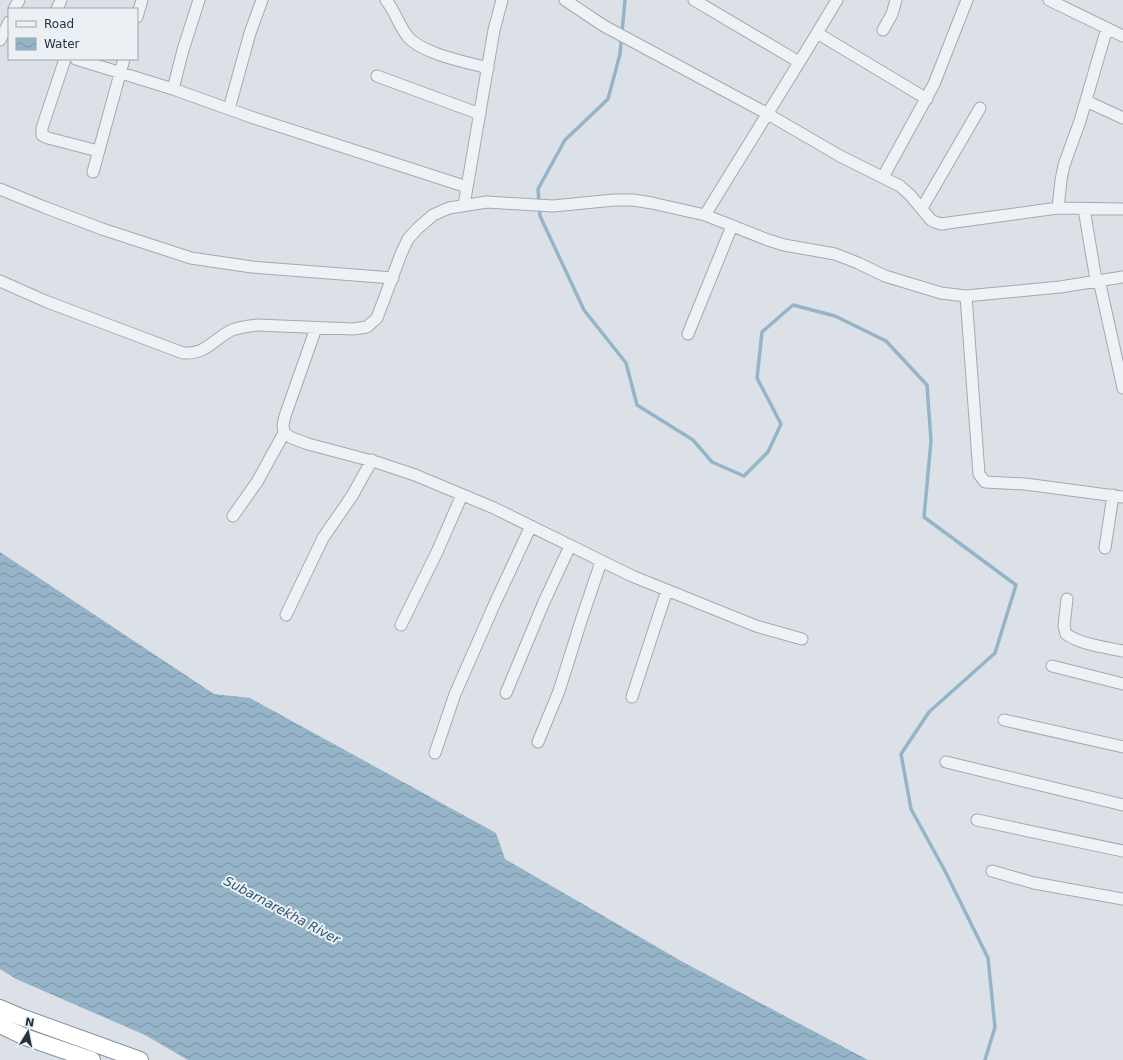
<svg xmlns="http://www.w3.org/2000/svg" width="1123" height="1060" font-family="'DejaVu Sans',sans-serif">
	<style>
		.water { fill: url(#water-waves) }
		.lines { fill: none; stroke-linecap: round; stroke-linejoin: round }
		.stream { stroke: #96b4c8; stroke-width: 3.5 }
		.minor-casing { stroke: #a2a9b1; stroke-width: 13 }
		.highway-casing { stroke: #83919d; stroke-width: 18 }
		.minor { stroke: #eff2f5; stroke-width: 11 }
		.highway { stroke: #fff; stroke-width: 16 }
		.labels { text-anchor: middle; dominant-baseline: central; stroke-width: 4; stroke-linejoin: round; paint-order: stroke }
		.water-label { font-size: 13px; font-style: italic; fill: #2f5471; stroke: #ebf0f4 }
	</style>
	<defs>
		<pattern id="water-waves" width="16" height="10" patternUnits="userSpaceOnUse"><rect width="16" height="10" fill="#96b4c8"/><path d="M0 5q4-4 8 0t8 0" fill="none" stroke="#7a93a4"/></pattern>
	</defs>
	<rect width="100%" height="100%" fill="#dce1e7"/>
	<path class="water" d="M 0,552 L 214,694 L 250,698 L 496,833 L 505,859 L 683,962 L 868,1060 L 188,1060 L 145,1035 L 16,979 L 0,969 Z"/>
	<g class="lines">
		<path class="stream" d="M 625,0 L 620,54 L 608,99 L 565,140 L 538,189 L 540,216 L 584,310 L 626,363 L 637,405 L 693,440 L 712,462 L 744,476 L 768,452 L 781,424 L 757,378 L 762,332 L 793,305 L 835,316 L 886,341 L 927,385 L 931,441 L 924,517 L 1016,585 L 995,653 L 929,712 L 901,754 L 911,809 L 945,871 L 988,958 L 995,1027 L 985,1060"/>
		<defs>
			<path id="minor" d="M 386,0 C 395,11 399,26 408,37 C 423,54 466,62 488,68
				M 565,0 L 604,26 L 766,113 L 840,156 L 900,186 L 910,195 L 931,220 L 935,222 L 941,224 L 1058,208 L 1123,209
				M 694,0 L 799,62
				M 1049,0 L 1123,36
				M 14,9 L 19,0
				M 57,9 L 61,0
				M 137,17 L 142,0
				M 883,30 L 892,14 L 896,0
				M 817,33 L 927,99
				M 0,40 L 9,22
				M 65,59 L 42,128 L 42,135 L 48,138 L 98,151
				M 76,59 L 173,89 L 251,117 L 467,187
				M 377,76 L 480,114
				M 173,89 L 183,50 L 199,0
				M 1086,101 L 1123,118
				M 229,109 L 250,33 L 262,0
				M 93,172 L 124,59
				M 883,177 L 934,84 L 967,0
				M 0,189 L 44,207 L 102,229 L 191,258 L 252,267 L 393,278
				M 464,205 L 494,30 L 502,0
				M 922,208 L 980,108
				M 1058,208 L 1061,180 L 1064,165 L 1080,121 L 1107,28
				M 1084,209 L 1096,280 L 1099,280 L 1123,388
				M 705,215 C 749,143 794,72 837,0
				M 0,281 L 45,301 L 183,353 C 208,354 213,339 232,330 C 240,327 249,326 257,325 L 353,329 L 367,327 L 377,318 L 401,254 L 408,239 L 418,228 L 433,215 L 449,208 L 487,202 L 553,206 L 614,200 L 633,200 L 652,203 L 705,215 L 768,240 L 784,245 L 835,254 L 858,263 L 885,276 L 941,293 L 966,296 L 1060,287 L 1123,277
				M 966,296 L 979,474 L 985,482 L 1025,484 L 1123,497
				M 316,328 L 285,416 L 283,425 L 284,433 L 292,438 L 308,444 L 376,462 L 415,475 L 494,508 L 632,576 L 756,626 L 802,639
				M 688,334 L 732,226
				M 233,516 L 257,482 L 284,433
				M 1105,548 L 1113,495
				M 1067,599 L 1064,626 L 1066,634 C 1082,645 1104,647 1123,651
				M 286,615 L 323,538 L 352,496 L 372,460
				M 401,625 L 437,552 L 462,495
				M 1052,666 L 1123,684
				M 506,693 L 544,602 L 570,546
				M 632,697 L 667,590
				M 1004,720 L 1123,747
				M 538,742 L 559,691 L 582,618 L 601,562
				M 435,753 L 455,694 L 495,603 L 531,526
				M 946,762 L 1123,805
				M 977,820 L 1123,851
				M 992,871 L 1034,883 L 1123,899"/>
			<path id="highway" d="M 0,1008 L 21,1017 L 140,1060
				M 0,1025 L 25,1037 L 92,1060"/>
		</defs>
		<use href="#minor" class="minor-casing"/>
		<use href="#highway" class="highway-casing"/>
		<use href="#minor" class="minor"/>
		<use href="#highway" class="highway"/>
	</g>
	<g class="labels">
		<g class="water-label">
			<text transform="translate(282 910) rotate(28)">Subarnarekha River</text>
		</g>
	</g>
	<rect x="8" y="8" width="130" height="52" fill="#ebf0f4" stroke="#9ca4ab"/>
	<rect x="16" y="21" width="20" height="6" fill="#eff2f5" stroke="#9ca4ab"/>
	<text x="44" y="28" font-size="12" fill="#26313d">Road</text>
	<rect x="16" y="38" width="20" height="12" fill="url(#water-waves)" stroke="#9ca4ab"/>
	<text x="44" y="48" font-size="12" fill="#26313d">Water</text>
	<g transform="translate(28 1032) rotate(10)" stroke="#ebf0f4" stroke-width="3" paint-order="stroke">
	<path d="M0-3L7 15L0 10L-7 15Z" fill="#26313d"/>
	<text y="-6" font-size="11" font-weight="bold" text-anchor="middle" fill="#26313d">N</text>
	</g>
</svg>
